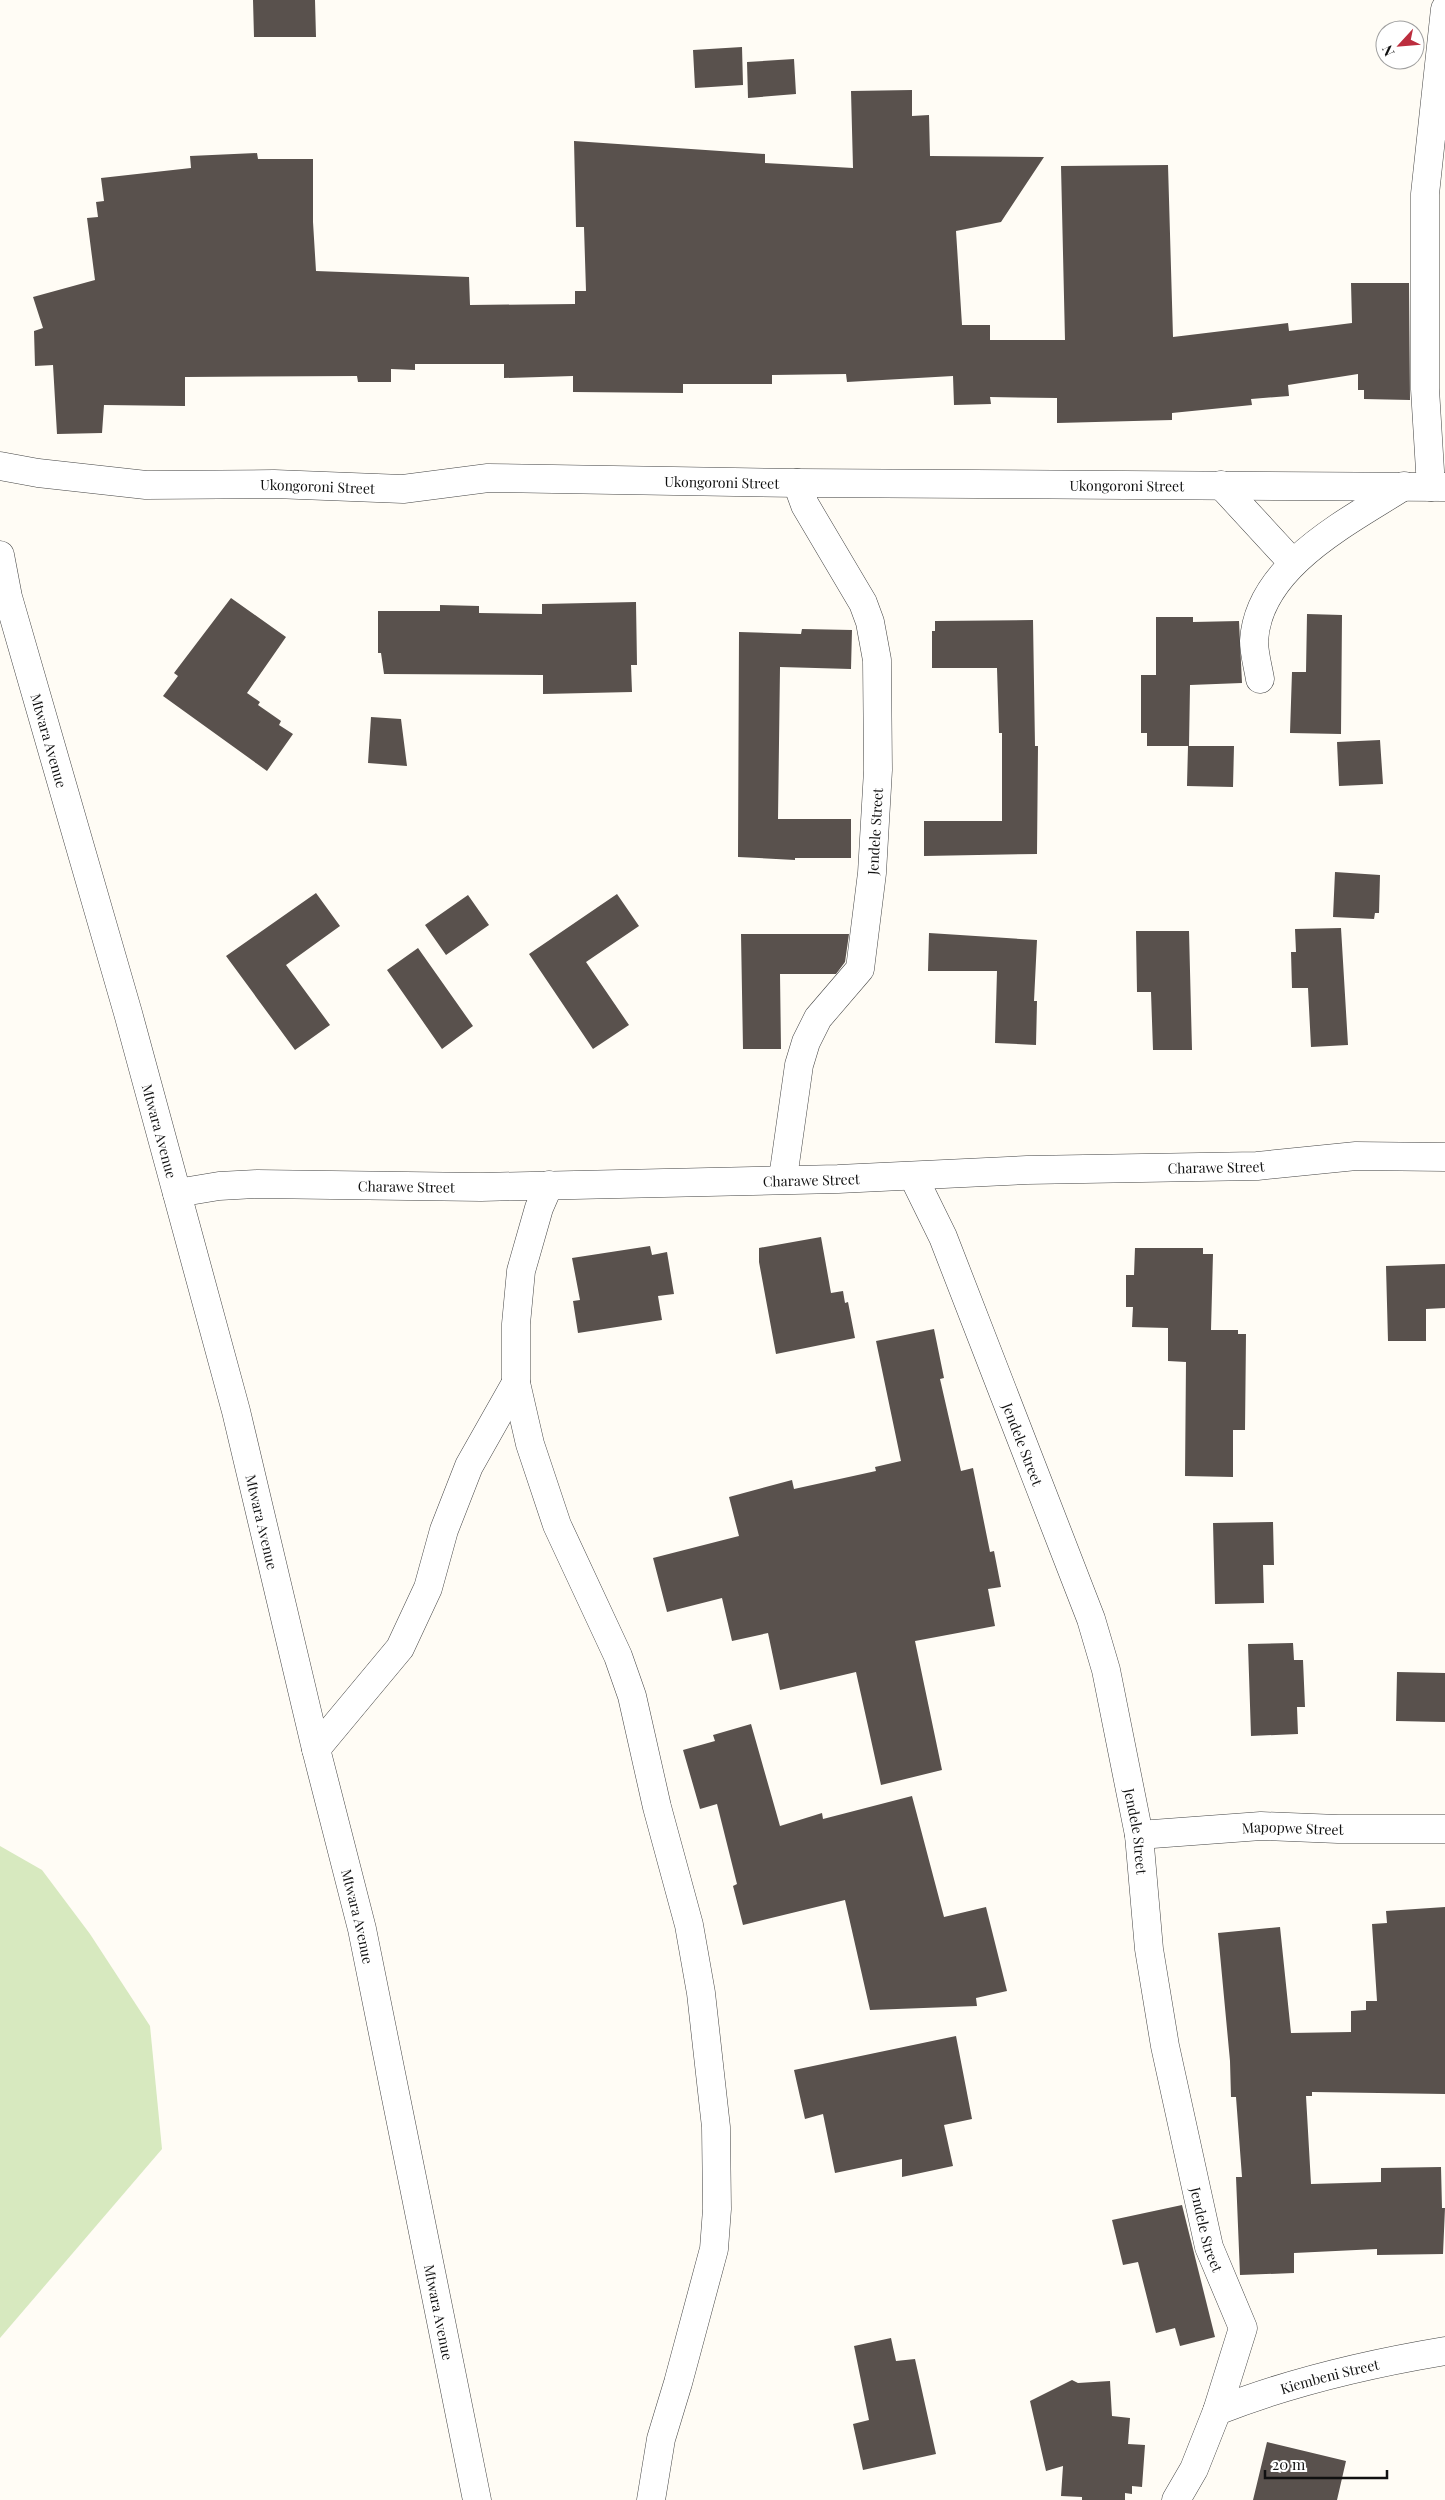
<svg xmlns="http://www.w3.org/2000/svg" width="1445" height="2500" font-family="'Playfair Display',serif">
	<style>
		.green { fill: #d7e9bf }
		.building { fill: #59514d }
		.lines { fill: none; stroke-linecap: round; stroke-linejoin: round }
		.street-casing { stroke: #444; stroke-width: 29 }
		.street { stroke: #fff; stroke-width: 28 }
		.labels { text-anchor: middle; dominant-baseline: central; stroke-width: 5; stroke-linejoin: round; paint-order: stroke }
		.street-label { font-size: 14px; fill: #111; stroke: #fff }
	</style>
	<rect width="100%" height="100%" fill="#fffcf5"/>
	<path class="green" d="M 0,1846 L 42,1870 L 90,1934 L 150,2026 L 162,2149 L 0,2338 Z"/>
	<path class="building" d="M 253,0 L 315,0 L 316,37 L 254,37 Z
		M 742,47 L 743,85 L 695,88 L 693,50 Z
		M 794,59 L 796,94 L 748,98 L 747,62 Z
		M 912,90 L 912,116 L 929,115 L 930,156 L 1044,157 L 1001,222 L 956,231 L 962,325 L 990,325 L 990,340 L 1065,340 L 1061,166 L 1168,165 L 1173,337 L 1288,323 L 1289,331 L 1352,323 L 1351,283 L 1409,283 L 1410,400 L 1364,399 L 1364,390 L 1358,390 L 1358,374 L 1288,385 L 1289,396 L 1251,399 L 1252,405 L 1172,413 L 1172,420 L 1057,423 L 1057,398 L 990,397 L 991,404 L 954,405 L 953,376 L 847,382 L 846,374 L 772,375 L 772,384 L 683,384 L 683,393 L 573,392 L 573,376 L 504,378 L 504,364 L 415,364 L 415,370 L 391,369 L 391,382 L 358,382 L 357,376 L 185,377 L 185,406 L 104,405 L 102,433 L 57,434 L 53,365 L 35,366 L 34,331 L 43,328 L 33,297 L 95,280 L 87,218 L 98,217 L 96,202 L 104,201 L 101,178 L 191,168 L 190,156 L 257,153 L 258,159 L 313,159 L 313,222 L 316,271 L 469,277 L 470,305 L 575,304 L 575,291 L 586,291 L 584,227 L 576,227 L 574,141 L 765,154 L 765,163 L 853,168 L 851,91 Z
		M 231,598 L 286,637 L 247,693 L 260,702 L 258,705 L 281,721 L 279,725 L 293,734 L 267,771 L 163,696 L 178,676 L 174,673 Z
		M 636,602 L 637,665 L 631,665 L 632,692 L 543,694 L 543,675 L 384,674 L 381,653 L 378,653 L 378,611 L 440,611 L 440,605 L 479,606 L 479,613 L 542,614 L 542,604 Z
		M 1307,614 L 1342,615 L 1341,734 L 1290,733 L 1292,672 L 1306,672 Z
		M 1156,617 L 1193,617 L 1193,622 L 1239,621 L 1242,683 L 1190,685 L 1189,746 L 1234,746 L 1233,787 L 1187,786 L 1188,746 L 1147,746 L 1147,733 L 1141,733 L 1141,675 L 1156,675 Z
		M 1033,620 L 1035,746 L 1038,746 L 1037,854 L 924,856 L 924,821 L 1002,821 L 1002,733 L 999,733 L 997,668 L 932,668 L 932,631 L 935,631 L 935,621 Z
		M 802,629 L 852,630 L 851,669 L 780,667 L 778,819 L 851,819 L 851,858 L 795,858 L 795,860 L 738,857 L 739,632 L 801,634 Z
		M 371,717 L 401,719 L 407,766 L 368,763 Z
		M 1380,740 L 1383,784 L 1339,786 L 1337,742 Z
		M 1335,872 L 1380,875 L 1379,913 L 1375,913 L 1374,919 L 1333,917 Z
		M 316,893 L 340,926 L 286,965 L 330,1025 L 295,1050 L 226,956 Z
		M 617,894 L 639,926 L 586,962 L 629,1025 L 593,1049 L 529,954 Z
		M 468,895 L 489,925 L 446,955 L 425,925 Z
		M 1341,928 L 1348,1045 L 1311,1047 L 1308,988 L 1292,988 L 1291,952 L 1296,952 L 1295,929 Z
		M 1136,931 L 1189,931 L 1192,1050 L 1153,1050 L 1151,992 L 1137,992 Z
		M 929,933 L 1037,940 L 1034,1001 L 1037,1001 L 1036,1045 L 995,1043 L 997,971 L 928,971 Z
		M 741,934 L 849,934 L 845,962 L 836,974 L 780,974 L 781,1049 L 743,1049 Z
		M 418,948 L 473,1026 L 442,1049 L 387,970 Z
		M 821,1237 L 831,1293 L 843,1291 L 845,1303 L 848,1302 L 855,1338 L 776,1354 L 759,1262 L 759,1248 Z
		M 650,1246 L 652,1255 L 667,1252 L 674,1294 L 658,1296 L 662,1320 L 578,1333 L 573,1301 L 580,1300 L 572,1258 Z
		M 1135,1248 L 1203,1248 L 1203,1254 L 1213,1254 L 1211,1330 L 1238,1330 L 1238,1334 L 1246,1334 L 1245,1430 L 1233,1430 L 1233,1477 L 1185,1476 L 1186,1362 L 1168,1361 L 1168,1328 L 1132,1327 L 1133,1307 L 1126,1307 L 1126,1275 L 1134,1275 Z
		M 1445,1264 L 1445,1308 L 1426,1309 L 1426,1341 L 1388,1341 L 1386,1266 Z
		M 934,1329 L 944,1378 L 940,1379 L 961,1471 L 973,1468 L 990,1552 L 994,1551 L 1001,1587 L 988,1589 L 995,1626 L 915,1641 L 942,1770 L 881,1785 L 856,1672 L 780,1690 L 768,1633 L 732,1641 L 722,1598 L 667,1612 L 653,1558 L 739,1536 L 729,1497 L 792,1480 L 794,1489 L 876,1471 L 875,1467 L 901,1461 L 876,1341 Z
		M 1273,1522 L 1274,1565 L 1263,1565 L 1264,1603 L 1215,1604 L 1213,1523 Z
		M 1293,1643 L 1294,1660 L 1303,1660 L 1305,1707 L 1297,1707 L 1298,1734 L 1251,1736 L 1248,1644 Z
		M 1397,1672 L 1445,1673 L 1445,1722 L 1396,1721 Z
		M 751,1724 L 780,1826 L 822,1813 L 823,1819 L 912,1796 L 944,1917 L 986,1907 L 1007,1991 L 976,1998 L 977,2006 L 870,2010 L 845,1900 L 743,1925 L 733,1886 L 737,1884 L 717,1804 L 700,1809 L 683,1750 L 715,1741 L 713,1735 Z
		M 1445,1907 L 1445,2094 L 1312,2092 L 1312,2096 L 1306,2096 L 1311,2184 L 1381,2182 L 1381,2168 L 1441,2167 L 1442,2208 L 1445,2208 L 1443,2254 L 1377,2255 L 1377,2249 L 1294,2253 L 1294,2273 L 1240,2275 L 1236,2177 L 1242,2177 L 1236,2097 L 1231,2097 L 1230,2061 L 1218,1933 L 1280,1927 L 1291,2033 L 1351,2032 L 1351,2011 L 1366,2010 L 1366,2001 L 1377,2001 L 1372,1924 L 1387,1923 L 1386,1911 Z
		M 956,2036 L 972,2119 L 944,2125 L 953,2166 L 902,2177 L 902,2159 L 835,2173 L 823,2114 L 805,2119 L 794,2070 Z
		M 1182,2205 L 1215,2337 L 1180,2346 L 1175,2328 L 1156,2333 L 1138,2262 L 1123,2265 L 1112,2220 Z
		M 891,2338 L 896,2361 L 915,2359 L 936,2454 L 863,2470 L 853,2424 L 869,2420 L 854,2346 Z
		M 1072,2380 L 1078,2383 L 1110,2381 L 1112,2416 L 1130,2418 L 1128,2444 L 1145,2445 L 1142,2487 L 1132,2486 L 1132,2494 L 1125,2493 L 1125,2500 L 1082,2500 L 1082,2497 L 1061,2496 L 1063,2466 L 1046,2471 L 1030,2401 Z
		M 1267,2442 L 1346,2461 L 1337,2500 L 1253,2500 Z"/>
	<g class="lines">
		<defs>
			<g id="street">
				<path id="s1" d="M 0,466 L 38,473 L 146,485 L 274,484 L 403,489 L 488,478 L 797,483 L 1445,487"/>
				<path d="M 1221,485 L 1293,563"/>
				<path d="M 1431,487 L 1425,389 L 1425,194 L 1445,9"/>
				<path id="s2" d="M 0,555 L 8,597 L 128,1013 L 236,1411 L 316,1749 L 362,1929 L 477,2500"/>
				<path d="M 1260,679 C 1258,667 1254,653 1254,641 C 1258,566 1348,522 1404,486"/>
				<path id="s3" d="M 913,1176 L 943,1237 L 1091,1619 L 1106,1670 L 1139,1835 L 1149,1949 L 1165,2046 L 1209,2247 L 1243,2328 L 1217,2411 L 1194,2469 L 1176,2500"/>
				<path id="s4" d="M 783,1178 L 799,1065 L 806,1042 L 818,1018 L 860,969 L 872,873 L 878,770 L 877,660 L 870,622 L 863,603 L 805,505 L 797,483"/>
				<path d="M 549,1185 L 539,1208 L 521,1271 L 516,1324 L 516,1383 L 530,1444 L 557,1525 L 618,1656 L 632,1696 L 657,1807 L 689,1925 L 701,1993 L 716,2127 L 717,2209 L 714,2249 L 678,2383 L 661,2439 L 651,2500"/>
				<path id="s5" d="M 177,1193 L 219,1186 L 257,1184 L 481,1187 L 838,1179 L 1027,1170 L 1257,1166 L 1356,1156 L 1445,1157"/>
				<path d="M 316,1749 L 400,1648 L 428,1588 L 444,1530 L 469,1466 L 516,1383"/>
				<path id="s6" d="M 1139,1835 L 1261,1826 L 1338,1829 L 1445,1829"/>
				<path id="s7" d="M 1217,2411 C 1290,2382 1367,2364 1445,2351"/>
			</g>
		</defs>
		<use href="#street" class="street-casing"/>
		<use href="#street" class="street"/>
	</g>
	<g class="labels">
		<g class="street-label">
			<text stroke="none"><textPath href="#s1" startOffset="724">Ukongoroni Street</textPath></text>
			<text stroke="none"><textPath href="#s1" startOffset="1129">Ukongoroni Street</textPath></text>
			<text stroke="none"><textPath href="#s1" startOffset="319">Ukongoroni Street</textPath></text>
			<text stroke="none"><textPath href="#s2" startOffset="192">Mtwara Avenue</textPath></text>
			<text stroke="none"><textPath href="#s4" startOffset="368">Jendele Street</textPath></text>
			<text stroke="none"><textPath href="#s2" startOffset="598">Mtwara Avenue</textPath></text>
			<text stroke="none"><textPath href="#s5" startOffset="1040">Charawe Street</textPath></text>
			<text stroke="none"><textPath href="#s5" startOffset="635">Charawe Street</textPath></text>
			<text stroke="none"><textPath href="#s5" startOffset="230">Charawe Street</textPath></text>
			<text stroke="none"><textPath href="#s3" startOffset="290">Jendele Street</textPath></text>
			<text stroke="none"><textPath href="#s2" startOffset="1002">Mtwara Avenue</textPath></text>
			<text stroke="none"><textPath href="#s6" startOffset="154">Mapopwe Street</textPath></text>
			<text stroke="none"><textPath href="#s3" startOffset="695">Jendele Street</textPath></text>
			<text stroke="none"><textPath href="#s2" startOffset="1408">Mtwara Avenue</textPath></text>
			<text stroke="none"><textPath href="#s3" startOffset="1100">Jendele Street</textPath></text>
			<text stroke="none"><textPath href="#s2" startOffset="1812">Mtwara Avenue</textPath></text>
			<text stroke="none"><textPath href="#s7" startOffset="118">Kiembeni Street</textPath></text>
		</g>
	</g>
	<g transform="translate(1400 45) rotate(244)"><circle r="24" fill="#ffffff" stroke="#a0a0a0"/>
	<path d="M0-4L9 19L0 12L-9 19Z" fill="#bc2d3e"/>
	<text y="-8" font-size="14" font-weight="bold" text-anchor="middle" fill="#111111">N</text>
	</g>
	<path d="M1265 2470v8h122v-8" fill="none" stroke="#111111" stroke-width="2.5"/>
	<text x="1272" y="2470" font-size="15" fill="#111111" stroke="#ffffff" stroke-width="4" paint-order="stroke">20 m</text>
</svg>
